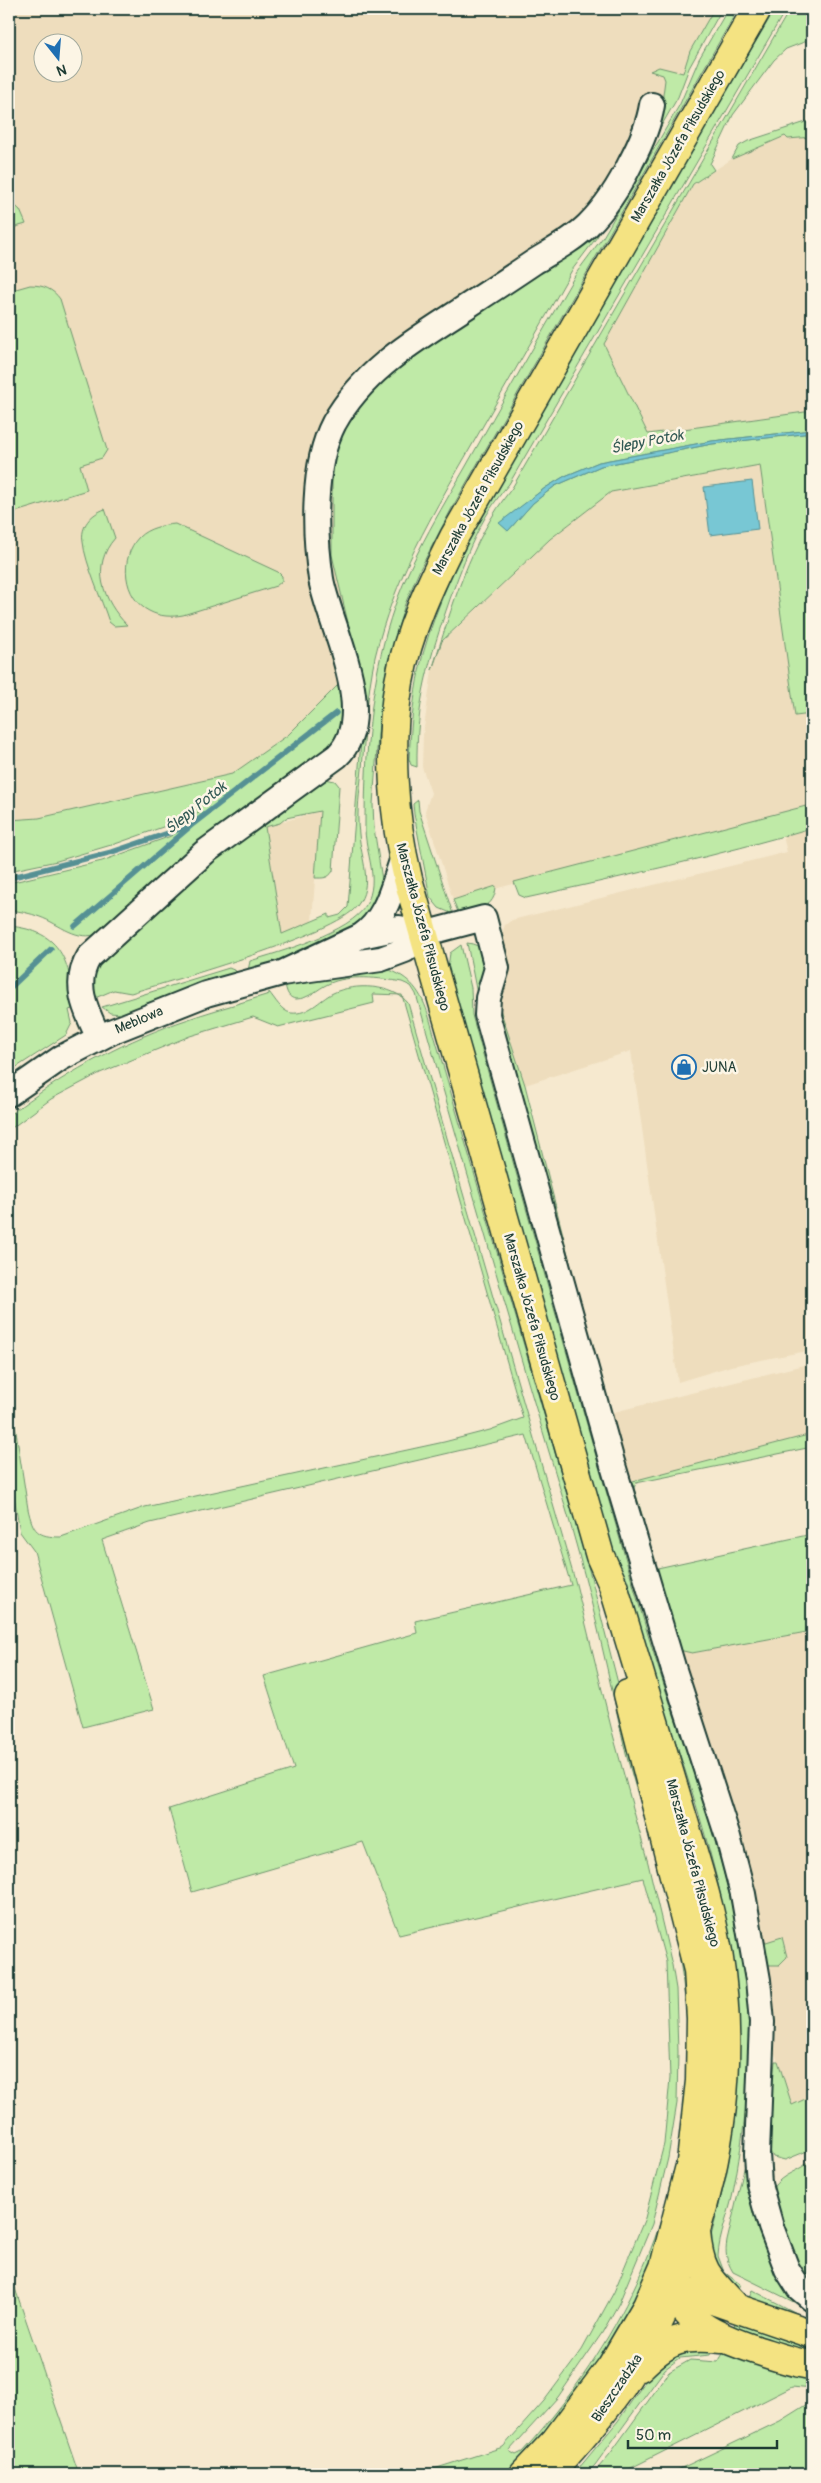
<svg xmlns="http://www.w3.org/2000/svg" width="821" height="2483" font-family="Pangolin,sans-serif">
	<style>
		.built { fill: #eeddbd; fill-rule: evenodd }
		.green { fill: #bfeaa7; stroke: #6f946e }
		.water { fill: #78c7d4; stroke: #549094 }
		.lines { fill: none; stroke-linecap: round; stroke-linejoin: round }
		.stream { stroke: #549094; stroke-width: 5.5 }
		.minor-casing { stroke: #1f3d34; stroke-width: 28 }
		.major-casing { stroke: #1f3d34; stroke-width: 31 }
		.minor { stroke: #fcf5e5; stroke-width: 24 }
		.major { stroke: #f4e382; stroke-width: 28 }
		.labels { text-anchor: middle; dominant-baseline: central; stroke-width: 5; stroke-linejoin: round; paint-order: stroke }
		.street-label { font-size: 14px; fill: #1f3d34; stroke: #fcf5e5 }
		.poi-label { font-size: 14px; fill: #1f3d34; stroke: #fcf5e5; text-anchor: start }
		.water-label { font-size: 15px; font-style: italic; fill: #315954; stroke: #fcf5e5 }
	</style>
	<rect width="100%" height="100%" fill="#f6e9cf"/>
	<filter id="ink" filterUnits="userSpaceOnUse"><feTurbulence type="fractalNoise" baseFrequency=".02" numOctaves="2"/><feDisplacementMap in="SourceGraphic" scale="10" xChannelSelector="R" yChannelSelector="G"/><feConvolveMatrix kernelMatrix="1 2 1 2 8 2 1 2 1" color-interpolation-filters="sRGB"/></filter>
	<g filter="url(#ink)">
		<path class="built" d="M 9,9 L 714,9 L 690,51 L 677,95 L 548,294 L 433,494 L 360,663 L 288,735 L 232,774 L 39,818 L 9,820 ZM 42,42 L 72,42 L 72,72 L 42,72 Z
			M 786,136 L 788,139 L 812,137 L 812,411 L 648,434 L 604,344 L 693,184 L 735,157 Z
			M 760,465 L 795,716 L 812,714 L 812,1350 L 731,1366 L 678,1382 L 631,1051 L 525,1085 L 500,1009 L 508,964 L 502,933 L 505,925 L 512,920 L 787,852 L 783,836 L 811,828 L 806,806 L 453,900 L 425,811 L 431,793 L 422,767 L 423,735 L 432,670 L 442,642 L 550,539 L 611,492 Z
			M 320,811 L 312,921 L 282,935 L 265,827 Z
			M 812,1363 L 812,1434 L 629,1482 L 610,1413 Z
			M 812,1631 L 812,2096 L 792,2105 L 775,2053 L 776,2018 L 768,1965 L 744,1850 L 677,1646 L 692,1653 Z"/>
		<path class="green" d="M 714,9 L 722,9 L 689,68 L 678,97 L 597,237 L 572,270 C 539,329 505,387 472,445 C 433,513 393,580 375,657 C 367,694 365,732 362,769 C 360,790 356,813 359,834 C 361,859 374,884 357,906 C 335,935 173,980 131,993 L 114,990 L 95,998 C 92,984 93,973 100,960 L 238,840 L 325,779 L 335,781 L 339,786 L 333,871 C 328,879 323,878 315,878 L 320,811 L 286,818 L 280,823 L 265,827 L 282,934 L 329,914 L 329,918 L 340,915 L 348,907 L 362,728 L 358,665 L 332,555 L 332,481 L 335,455 L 340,438 L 348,421 L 365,398 L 408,359 L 584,241 L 661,110 L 665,80 L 663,75 L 650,71 L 659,67 L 683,73 L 690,51 Z
			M 728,9 L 738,9 L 452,508 L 420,569 L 405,604 L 387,665 L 379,722 L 373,804 L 374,828 L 382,880 L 379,898 L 362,924 L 284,960 L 248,971 L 250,961 C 280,952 351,932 366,905 C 381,878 364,852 365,825 C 365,763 369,702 384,642 C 399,579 433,523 465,468 C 502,402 539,337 577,272 L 603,237 L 680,104 L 699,59 Z
			M 775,9 L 786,9 L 509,484 C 480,517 465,558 450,599 C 429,660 416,701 417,767 L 411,765 L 409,759 C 411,724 414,688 423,654 C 453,547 518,452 573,356 C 639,240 707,124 775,9 Z
			M 790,9 L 812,9 L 812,39 L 786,49 L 774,60 L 733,115 L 710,164 L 714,170 L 693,184 L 604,344 L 648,434 L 812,411 L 812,430 L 712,441 L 599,462 L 565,476 L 545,488 L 500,523 L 508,531 L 533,503 L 555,486 L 601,466 L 712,444 L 812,433 L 812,714 L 795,716 L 760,465 L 611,492 L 550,539 L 442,641 L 432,670 C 452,607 470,541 512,488 Z
			M 812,120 L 812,137 L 788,139 L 785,136 L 732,159 L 739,146 L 748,141 Z
			M 9,200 L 20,210 L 26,224 L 9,229 Z
			M 30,285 C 43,285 53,289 60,299 L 107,450 L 102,458 L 80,465 L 87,490 L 9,514 L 9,291 Z
			M 105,509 L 115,538 C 90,566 103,601 127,625 L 114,626 L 109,622 C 102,600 85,563 83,542 C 80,526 91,514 105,509 Z
			M 175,524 L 278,572 L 282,576 L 282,581 L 276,586 L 183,615 C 172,617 160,617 149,611 C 123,598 119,558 139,537 C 148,528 163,525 175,524 Z
			M 341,682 L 343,718 L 340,741 L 100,933 C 77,943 60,924 40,917 C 30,913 19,911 9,910 L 9,883 L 102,861 L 171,836 L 199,812 L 174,823 L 118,843 L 57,861 L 9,871 L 9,820 L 39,818 L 232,774 L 288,735 Z
			M 418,800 L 419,811 L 453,914 L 439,908 L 430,897 L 414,814 L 413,804 Z
			M 806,806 L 811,828 C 717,856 622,877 526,898 L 519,895 L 514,882 Z
			M 496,886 C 495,909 477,910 459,914 L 453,900 Z
			M 9,926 C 63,931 69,962 75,1008 L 69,1010 L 72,1023 L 66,1035 L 9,1072 Z
			M 467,943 C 498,946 483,980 478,999 Z
			M 461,945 L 471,988 L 472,1015 C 530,1222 587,1429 648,1635 C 686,1760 740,1882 748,2014 C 752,2074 744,2134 733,2193 C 729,2214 719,2235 718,2256 L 724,2272 L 740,2284 L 737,2291 L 725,2284 L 707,2250 C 724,2192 736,2134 739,2074 C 747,1896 665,1730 617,1564 C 560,1365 504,1166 448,967 L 450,953 Z
			M 229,968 L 236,971 L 237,974 L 121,1014 L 110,1013 L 102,1007 Z
			M 386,969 C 410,976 422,993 429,1017 L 591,1577 L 688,1959 L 691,2114 L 652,2269 L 606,2359 L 536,2448 L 509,2474 L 418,2474 L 503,2447 L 544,2401 L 582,2350 L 614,2292 L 645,2218 L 664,2144 L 670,2078 L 666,1962 L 643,1878 L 399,1935 L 363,1842 L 192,1892 L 169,1809 L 294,1769 L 264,1676 L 417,1633 L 415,1621 L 571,1585 L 526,1435 L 150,1523 L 102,1540 L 154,1709 L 83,1727 L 34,1551 L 20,1532 L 9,1466 L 9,1387 L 28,1509 C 33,1531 37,1537 61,1537 L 145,1507 L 444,1442 L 490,1430 L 523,1418 L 402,995 L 373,994 L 374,1003 L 278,1027 L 253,1017 L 190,1036 L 100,1073 L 51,1099 L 9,1130 L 9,1115 C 61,1076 116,1045 177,1023 C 207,1012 238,1004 269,994 L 269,992 C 275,999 281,1011 291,1013 C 309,1015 319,1000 333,993 C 354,983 393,984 408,1003 L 576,1584 L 612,1731 L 648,1863 L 672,1965 L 676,1989 L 678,2052 L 677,2103 L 668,2158 L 652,2224 L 619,2303 L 602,2333 L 558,2397 L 509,2451 L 516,2455 L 522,2452 C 610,2356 671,2240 685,2109 C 693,2031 682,1955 664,1880 C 653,1837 637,1796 626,1754 C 613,1696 601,1638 586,1581 C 567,1508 544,1437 523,1365 C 487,1242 451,1118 416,994 L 411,986 L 402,982 C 380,978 349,974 328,984 C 317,989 309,999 296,999 C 288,998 287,992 285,985 Z
			M 497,1007 L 500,1009 L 525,1085 L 599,1377 Z
			M 812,1434 L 812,1447 L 636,1483 L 634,1488 L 644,1521 L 640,1521 L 629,1482 Z
			M 812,1534 L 812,1631 L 692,1653 L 683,1651 L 677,1646 L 653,1569 Z
			M 782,1937 L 787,1957 L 779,1965 L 768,1965 L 763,1943 Z
			M 775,2061 L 778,2061 L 792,2105 L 812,2096 L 812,2149 L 785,2160 L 773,2157 L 767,2145 Z
			M 812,2159 L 812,2289 L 804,2282 L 773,2206 L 772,2189 C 783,2172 800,2172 812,2159 Z
			M 746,2160 L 748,2188 L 801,2303 L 812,2311 L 733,2272 C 726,2260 725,2253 727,2241 Z
			M 9,2271 L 79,2474 L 9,2474 Z
			M 752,2290 L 810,2320 L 749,2298 Z
			M 737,2318 L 812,2344 L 812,2354 L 732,2331 Z
			M 713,2348 L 710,2355 L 680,2358 L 665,2369 L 595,2465 L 586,2474 L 574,2474 L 618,2421 L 655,2367 L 668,2355 Z
			M 724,2352 L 764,2367 L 812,2377 L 812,2389 L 792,2387 L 619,2474 L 593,2474 L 610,2454 L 669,2372 L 690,2360 L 718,2362 Z
			M 812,2401 L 812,2474 L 669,2474 L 780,2421 Z"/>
		<path class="water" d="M 812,430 L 812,433 L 712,444 L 601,466 L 555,486 L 533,503 L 508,531 L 499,523 L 545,488 L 565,476 L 599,462 L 712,441 Z
			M 752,481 L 758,529 L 710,535 L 704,487 Z"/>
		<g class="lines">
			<path class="stream" d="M 9,878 L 112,852 L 189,826
				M 75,926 L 193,824 L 336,713
				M 9,989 L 51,949"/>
			<defs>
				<path id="minor" d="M 361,936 L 399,928 L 423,934
					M 282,973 L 381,959 L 405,950 L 423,934 L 484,918 L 497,968 L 488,998 L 487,1015 L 612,1462 L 673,1667 L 728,1837 L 743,1894 L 758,1980 L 762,2022 L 757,2154 L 759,2184 L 771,2227 L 787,2269 L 799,2288 L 812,2299
					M 99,1038 C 86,1011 72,984 89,957 L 205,852 L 337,756 C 380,716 329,625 321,579 C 314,533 312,465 334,423 C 361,375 404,347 449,318 C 478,299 506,281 534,262 C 552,251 573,240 588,225 C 606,207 620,185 631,162 C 640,145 649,124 652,105
					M 9,1094 L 61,1058 L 113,1031 L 206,994 L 282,973 L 361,936 C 387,919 393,885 403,858"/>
				<path id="major" d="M 696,2231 C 699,2270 707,2277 733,2304
					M 668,2278 C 682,2323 715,2336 756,2350 C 775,2356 793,2363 812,2365
					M 661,2299 L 673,2293 L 689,2292 L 812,2334
					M 640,2367 C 669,2338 683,2335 722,2339
					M 524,2474 L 556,2440 L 611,2367 L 647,2306 L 664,2267 L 691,2162 L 700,2081 L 701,2018 L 698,1970 L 628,1694
					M 549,2474 C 575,2446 600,2418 622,2386 C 705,2259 742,2103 718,1952 C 709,1899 691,1847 676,1795 C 655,1725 634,1655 613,1585 L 600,1556 L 408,879 C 393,817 388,746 399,682 C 408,631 431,583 454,537 L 757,9"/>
			</defs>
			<use href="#minor" class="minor-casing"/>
			<use href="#major" class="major-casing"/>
			<use href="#minor" class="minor"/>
			<use href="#major" class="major"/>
		</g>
	</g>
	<defs>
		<symbol id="shop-ring" viewBox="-11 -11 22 22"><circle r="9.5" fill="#fcf5e5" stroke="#1f6fb2" stroke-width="1.5"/><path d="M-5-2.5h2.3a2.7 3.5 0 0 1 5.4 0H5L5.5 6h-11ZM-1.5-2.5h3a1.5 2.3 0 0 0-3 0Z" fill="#1f6fb2"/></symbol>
	</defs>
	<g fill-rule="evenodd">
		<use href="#shop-ring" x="670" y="1053" width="28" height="28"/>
	</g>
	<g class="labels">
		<g class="street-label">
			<text transform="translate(678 146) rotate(-60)">Marszałka Józefa Piłsudskiego</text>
			<text transform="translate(478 498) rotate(-61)">Marszałka Józefa Piłsudskiego</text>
			<text transform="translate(423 927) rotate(75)">Marszałka Józefa Piłsudskiego</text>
			<text transform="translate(139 1020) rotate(-23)">Meblowa</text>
			<text transform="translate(532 1317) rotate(74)">Marszałka Józefa Piłsudskiego</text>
			<text transform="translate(693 1863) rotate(75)">Marszałka Józefa Piłsudskiego</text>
			<text transform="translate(617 2388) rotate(-56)">Bieszczadzka</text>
		</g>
		<g class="poi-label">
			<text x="702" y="1067">JUNA</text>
		</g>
		<g class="water-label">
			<text transform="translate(647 442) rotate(-11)">Ślepy Potok</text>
			<text transform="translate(196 808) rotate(-39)">Ślepy Potok</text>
		</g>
	</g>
	<rect width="821" height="2483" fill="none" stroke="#fcf5e5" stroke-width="30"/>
	<rect x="15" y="15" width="791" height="2453" fill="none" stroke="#1f3d34" stroke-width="2" filter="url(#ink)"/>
	<g transform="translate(58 58) rotate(163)"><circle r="24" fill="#fcf5e5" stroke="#a4ab9e"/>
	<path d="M0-4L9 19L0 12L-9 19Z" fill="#1f6fb2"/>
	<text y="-8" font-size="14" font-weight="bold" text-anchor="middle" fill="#1f3d34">N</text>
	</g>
	<path d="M628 2440v8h149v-8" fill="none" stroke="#1f3d34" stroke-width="2.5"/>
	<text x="636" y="2440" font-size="15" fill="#1f3d34" stroke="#fcf5e5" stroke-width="4" paint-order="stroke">50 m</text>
</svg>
